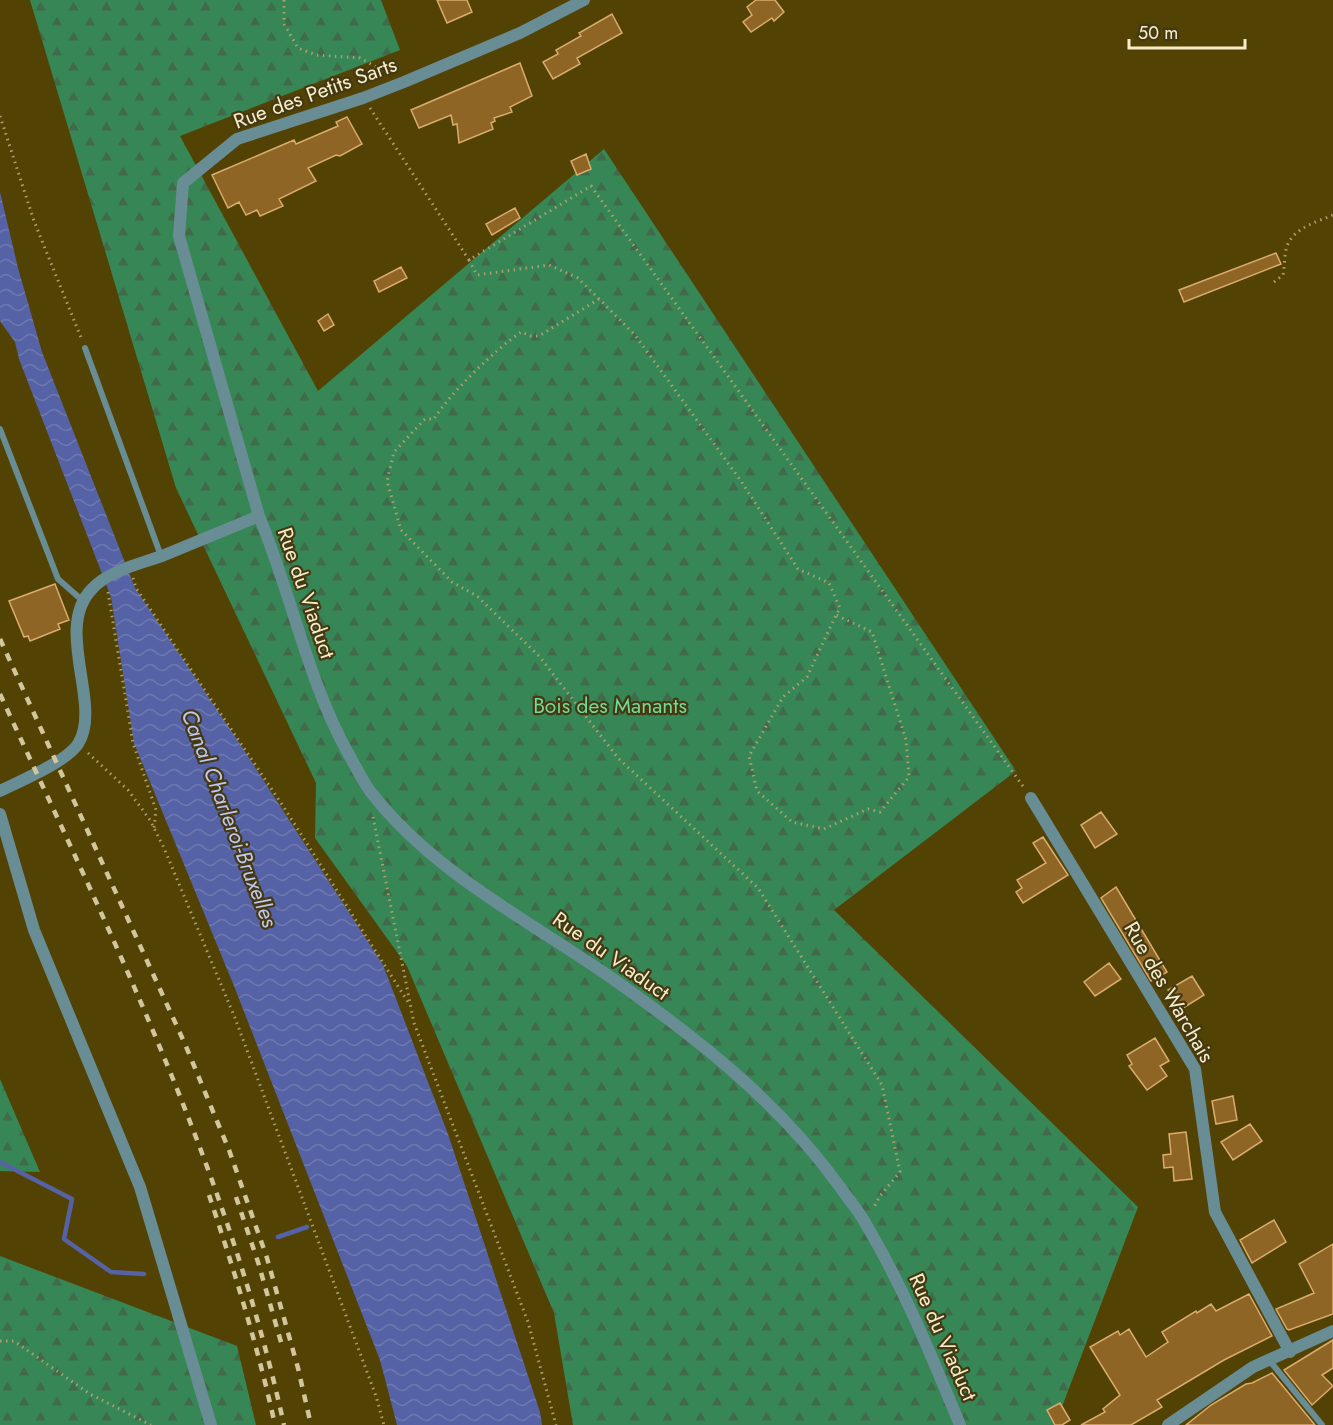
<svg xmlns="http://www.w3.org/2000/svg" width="1333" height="1425" font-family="Jost,sans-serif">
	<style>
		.forest { fill: url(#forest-firs) }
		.water { fill: url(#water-waves) }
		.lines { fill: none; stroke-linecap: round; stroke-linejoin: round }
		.stream { stroke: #5562a5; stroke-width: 4.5 }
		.building { fill: #8f6525; stroke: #daac6e; stroke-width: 1.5 }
		.path { stroke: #aca070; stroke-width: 3; stroke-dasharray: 1.5 4.5; stroke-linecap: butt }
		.lane { stroke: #688d95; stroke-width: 6 }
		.street { stroke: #688d95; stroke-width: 12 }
		.rail { stroke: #d2c69d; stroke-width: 4.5; stroke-dasharray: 8 8; stroke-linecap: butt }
		.labels { text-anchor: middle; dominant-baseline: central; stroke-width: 4.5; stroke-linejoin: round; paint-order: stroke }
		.street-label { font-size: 21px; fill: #f7edc9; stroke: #443912 }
		.park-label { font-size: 21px; fill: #71db98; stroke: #443912 }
		.water-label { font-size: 22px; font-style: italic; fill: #bfc8ef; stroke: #443912 }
	</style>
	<defs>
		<pattern id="forest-firs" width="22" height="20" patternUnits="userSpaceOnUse" patternTransform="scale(1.5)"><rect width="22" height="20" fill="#378656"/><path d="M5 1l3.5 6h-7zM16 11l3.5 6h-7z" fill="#406a4a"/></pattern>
		<pattern id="water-waves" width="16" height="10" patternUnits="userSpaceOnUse" patternTransform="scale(1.5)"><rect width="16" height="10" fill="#5562a5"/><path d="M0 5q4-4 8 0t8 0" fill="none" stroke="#6e79b0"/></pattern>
	</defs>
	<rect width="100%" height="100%" fill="#524305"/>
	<path class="forest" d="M 30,0 L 381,0 L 400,50 L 180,136 L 318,391 L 604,149 L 1016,771 L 834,910 L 1138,1207 L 1055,1425 L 573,1425 L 554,1313 L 407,966 L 315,838 L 316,783 L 176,488 Z
		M 0,1079 L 40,1172 L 0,1171 Z
		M 0,1256 L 237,1346 L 256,1425 L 0,1425 Z"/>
	<path class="water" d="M 0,192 L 18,268 L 42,352 L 135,588 L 240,744 L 383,965 L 448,1134 L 540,1412 L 542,1425 L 397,1425 L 380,1360 L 234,986 L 134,743 L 111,597 L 19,359 L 15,342 L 0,321 Z"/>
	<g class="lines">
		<path class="stream" d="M 0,1162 L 72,1199 L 64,1239 L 111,1272 L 144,1274
			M 278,1237 L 307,1227"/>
	</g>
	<path class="building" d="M 437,0 L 467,0 L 472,12 L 447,23 Z
		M 756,0 L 775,0 L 784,12 L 774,21 L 772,18 L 751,32 L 743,22 L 752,15 L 747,7 Z
		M 612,14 L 622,33 L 577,58 L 580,64 L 553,79 L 543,62 L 558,54 L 556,50 L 581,36 L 579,33 Z
		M 520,63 L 532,96 L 510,107 L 512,112 L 494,118 L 495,121 L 491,123 L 493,129 L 459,143 L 457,124 L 453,125 L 451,115 L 419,128 L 411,110 Z
		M 347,117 L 362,144 L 340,156 L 336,155 L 308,168 L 316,181 L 279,199 L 283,206 L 260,216 L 257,210 L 246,215 L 239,202 L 228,208 L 212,175 L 294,140 L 296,144 L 338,126 L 336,122 Z
		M 586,154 L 591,169 L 577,175 L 571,161 Z
		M 515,208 L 520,218 L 492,235 L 486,224 Z
		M 1276,253 L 1281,264 L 1184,302 L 1179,290 Z
		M 401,267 L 407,278 L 379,292 L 374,281 Z
		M 328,314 L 334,325 L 324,331 L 318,321 Z
		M 55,584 L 69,620 L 58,624 L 60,629 L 30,641 L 28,636 L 24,637 L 9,601 Z
		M 1101,812 L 1117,834 L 1095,848 L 1081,825 Z
		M 1043,837 L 1068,875 L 1023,903 L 1016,892 L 1022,888 L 1017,880 L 1046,863 L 1033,843 Z
		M 1116,887 L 1167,972 L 1151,981 L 1101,898 Z
		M 1109,963 L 1121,979 L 1095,996 L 1084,982 Z
		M 1192,976 L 1204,995 L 1180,1010 L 1168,990 Z
		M 1155,1038 L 1169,1061 L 1160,1066 L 1167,1076 L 1147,1090 L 1129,1066 L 1132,1064 L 1127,1055 Z
		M 1233,1096 L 1237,1120 L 1216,1124 L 1212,1101 Z
		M 1250,1124 L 1262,1141 L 1233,1160 L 1221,1142 Z
		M 1186,1132 L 1192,1179 L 1174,1181 L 1173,1167 L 1164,1168 L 1163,1155 L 1171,1154 L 1169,1134 Z
		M 1274,1220 L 1286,1242 L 1252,1263 L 1240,1240 Z
		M 1333,1244 L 1333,1314 L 1289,1330 L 1287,1329 L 1276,1309 L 1314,1293 L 1299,1264 Z
		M 1249,1294 L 1272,1336 L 1224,1360 L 1157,1400 L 1162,1407 L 1131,1425 L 1081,1425 L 1105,1412 L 1103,1409 L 1120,1395 L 1090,1347 L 1118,1331 L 1120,1335 L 1129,1329 L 1146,1357 L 1168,1342 L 1162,1332 L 1196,1311 L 1197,1313 L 1211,1304 L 1216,1311 Z
		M 1333,1340 L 1333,1368 L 1322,1375 L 1333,1386 L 1312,1405 L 1284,1370 Z
		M 1272,1373 L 1315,1425 L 1186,1425 L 1211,1405 L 1246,1384 L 1252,1383 Z
		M 1060,1403 L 1070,1420 L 1062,1425 L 1055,1425 L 1047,1410 Z"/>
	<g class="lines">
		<path class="path" d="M 284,0 L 284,24 L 298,48 L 316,55 L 360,58 L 389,74
			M 370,108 L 469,260 L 591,186 L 1025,789
			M 0,116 L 34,221 L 82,340
			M 469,260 L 477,275 L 549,265 L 578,278 L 635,335 L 741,481 L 798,569 L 829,583 L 840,608 L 836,615 L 807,677 L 783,697 L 749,756 L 757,791 L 792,822 L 824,829 L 868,809 L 880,812 L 909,777 L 906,740 L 872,632 L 836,615
			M 1274,282 L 1283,275 C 1285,266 1284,255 1287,246 C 1294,228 1316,222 1333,215
			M 599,299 L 539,336 L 531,336 L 521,332 C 495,350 451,392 434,419 L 425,419 L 394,452 L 387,481 L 401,530 L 452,582 L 477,596 L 540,657 L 618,758 L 758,888 L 882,1085 L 900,1172 L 880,1196 L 873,1209
			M 133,578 L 136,588 L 283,806 L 408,1002
			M 108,592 L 133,743 L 156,810 L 154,828
			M 88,753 L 128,790 L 150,820 L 164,848 L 235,1018 L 376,1396 L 384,1425
			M 373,817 L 414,1023 L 528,1322 L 556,1425
			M 0,1341 L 14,1341 L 90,1394 L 151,1425"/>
		<path class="lane" d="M 85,348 L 161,556
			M 0,429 L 58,579 L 83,601
			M 1269,1360 L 1322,1425"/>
		<path class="street" d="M 584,0 L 520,33 L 404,82 L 363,98 L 237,139 L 183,183 L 179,236 L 259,516 C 292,595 307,680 349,755 C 356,767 362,780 370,791 C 433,873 530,921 613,979 C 698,1039 779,1102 840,1187 C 849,1200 860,1212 867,1226 C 905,1290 932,1357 960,1425
			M 0,791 C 20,781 66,762 78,744 C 103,705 53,629 92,589 C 108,571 139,564 162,556 C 194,543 227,529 259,516
			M 1031,798 L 1195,1069 L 1215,1212 L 1290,1352
			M 0,814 L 34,930 L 140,1187 L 211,1425
			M 1168,1425 L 1253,1367 L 1333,1331"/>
		<path class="rail" d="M 0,639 L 185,1044 L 229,1150 L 267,1258 L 298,1368 L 311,1425
			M 0,694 C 110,933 227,1166 284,1425
			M 209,1195 C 234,1270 258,1347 275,1425
			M 236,1197 L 258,1262 L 283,1349"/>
	</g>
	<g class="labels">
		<g class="street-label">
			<text transform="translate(315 93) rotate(-20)">Rue des Petits Sarts</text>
			<text transform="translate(306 593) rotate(71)">Rue du Viaduct</text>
			<text transform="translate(611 956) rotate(35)">Rue du Viaduct</text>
			<text transform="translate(1169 992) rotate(60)">Rue des Warchais</text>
			<text transform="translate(943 1337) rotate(66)">Rue du Viaduct</text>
		</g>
		<g class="park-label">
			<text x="610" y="706">Bois des Manants</text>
		</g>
		<g class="water-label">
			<text transform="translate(230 818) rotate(69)">Canal Charleroi-Bruxelles</text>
		</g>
	</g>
	<path d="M1129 39v9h116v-9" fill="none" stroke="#f7edc9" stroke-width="3"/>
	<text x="1138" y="39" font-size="18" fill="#f7edc9" stroke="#443912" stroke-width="4.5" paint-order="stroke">50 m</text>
</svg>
